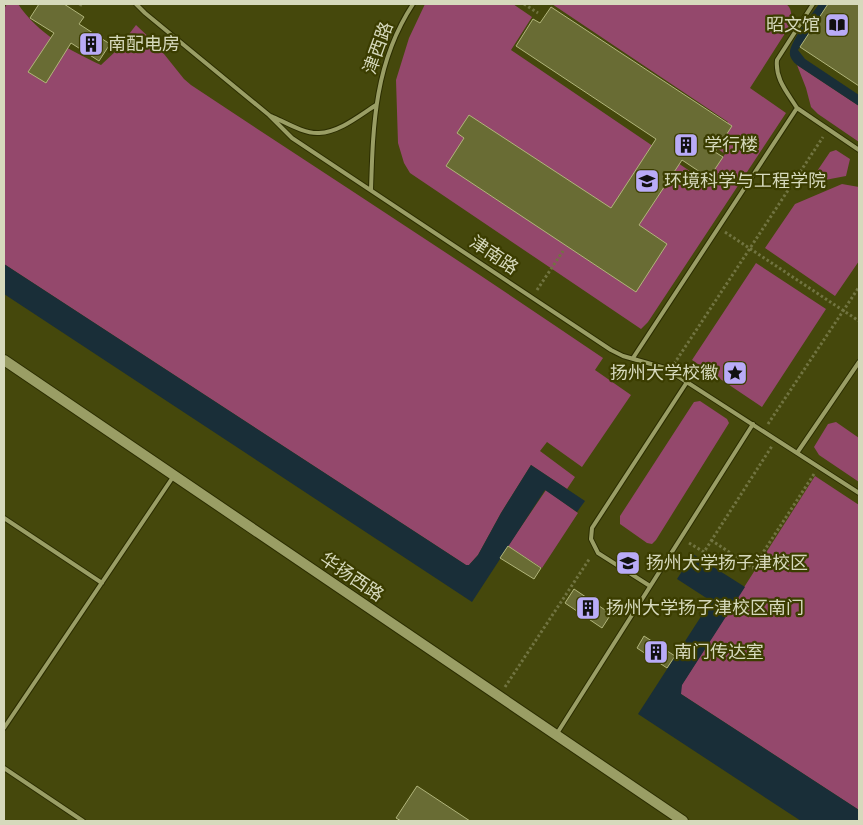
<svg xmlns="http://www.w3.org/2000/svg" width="863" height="825" font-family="'DM Sans','Noto Sans SC',sans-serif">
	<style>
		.green { fill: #94486c }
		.water { fill: #192e38 }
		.building { fill: #696c34; stroke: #b1b57b }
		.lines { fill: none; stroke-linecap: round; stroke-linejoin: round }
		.lane-casing { stroke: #2b2d01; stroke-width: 6 }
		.secondary-casing { stroke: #2b2d01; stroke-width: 12 }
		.path { stroke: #717441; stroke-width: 3; stroke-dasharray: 2.5 2.5; stroke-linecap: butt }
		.lane { stroke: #9a9e65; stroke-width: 4 }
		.secondary { stroke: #9a9e65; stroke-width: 10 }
		.labels { text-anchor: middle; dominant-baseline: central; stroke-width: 4.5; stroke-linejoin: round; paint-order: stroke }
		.poi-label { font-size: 18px; fill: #d6d9bc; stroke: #3b3d00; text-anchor: start }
		.street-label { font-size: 18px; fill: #d6d9bc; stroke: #3b3d00 }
	</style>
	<rect width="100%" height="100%" fill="#45480c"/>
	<path class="green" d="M 7,4 L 18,4 C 38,34 69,50 101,65 L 117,50 L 136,25 L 156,44 L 184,79 L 191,85 C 328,176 467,265 603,358 L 595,370 L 631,395 L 582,467 L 547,442 L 540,451 L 575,477 L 567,489 L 531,465 L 501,513 L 478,555 L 469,565 L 466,565 L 4,264 L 4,9 Z
		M 425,4 L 513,4 L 532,17 L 511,50 L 706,182 L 725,154 L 714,146 L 728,122 L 552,4 L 786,4 C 793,9 791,17 791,24 L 750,88 L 786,113 L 648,322 L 641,329 L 410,173 L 404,163 L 398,143 L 396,80 L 409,38 Z
		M 797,65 L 859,106 L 859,142 L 818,114 L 811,107 L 806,88 Z
		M 836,150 L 850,159 L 846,176 L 809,183 L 830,152 Z
		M 842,184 L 859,187 L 859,261 L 835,296 L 765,248 L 795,204 Z
		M 756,263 L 826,309 L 762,407 L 692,360 Z
		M 700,401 L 727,419 L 729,423 L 656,540 L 652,544 L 647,543 L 620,524 L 620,516 L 692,405 L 694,402 Z
		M 836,422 L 859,438 L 859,482 L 819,455 L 814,447 L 828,424 Z
		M 815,476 L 859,505 L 859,810 L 681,694 L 681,686 Z
		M 546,490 L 578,513 L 542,568 L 508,546 Z"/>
	<path class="water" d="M 819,4 L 828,4 L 798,50 L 805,59 L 859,95 L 859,106 L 797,65 C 793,62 789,57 790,52 C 790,42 812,14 819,4 Z
		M 4,264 L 466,565 L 469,565 L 478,555 L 501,513 L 531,465 L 585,501 L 577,512 L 545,490 L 472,602 L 4,294 Z
		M 693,554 L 745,587 L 682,685 L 681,694 L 859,810 L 859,821 L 801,821 L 638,714 L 711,601 L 677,579 Z"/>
	<path class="building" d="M 39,4 L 64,4 L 84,17 L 79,24 L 110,44 L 99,61 L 71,43 L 46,83 L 28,72 L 54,33 L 30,18 Z
		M 828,4 L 859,4 L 859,86 L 800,47 Z
		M 551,7 L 732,126 L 715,152 L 723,157 L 709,178 L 682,160 L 639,225 L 667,244 L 636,292 L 446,166 L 464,138 L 457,133 L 469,115 L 611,208 L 656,139 L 516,46 L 533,19 L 540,23 Z
		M 508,546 L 541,568 L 534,579 L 500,558 Z
		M 574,589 L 611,614 L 602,628 L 565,603 Z
		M 644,636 L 675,656 L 667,668 L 637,648 Z
		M 417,786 L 470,821 L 401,821 L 396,818 Z"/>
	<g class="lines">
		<defs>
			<path id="lane" d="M 136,4 L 145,13 L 269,115 L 292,138 L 611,350 L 623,356 L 665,368 L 859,493
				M 797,108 C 787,92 775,79 777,60 L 813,4
				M 271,116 C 285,122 304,134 319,133 C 340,132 360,115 376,105
				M 371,190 C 373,123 375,62 413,4
				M 633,358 L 797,108 L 859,150
				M 797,453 L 859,362
				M 4,518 L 102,583
				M 650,586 L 598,553 L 591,539 L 592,528 L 687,382
				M 4,728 L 173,477
				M 556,735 L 753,424
				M 4,768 L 83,821"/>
			<path id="secondary" d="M 4,360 L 683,821"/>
		</defs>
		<use href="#lane" class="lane-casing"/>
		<use href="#secondary" class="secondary-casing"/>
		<path class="path" d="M 524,4 L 538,13
			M 80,6 L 81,4
			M 725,232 L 859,321
			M 537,290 L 563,251
			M 674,364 L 823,137
			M 768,424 L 859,287
			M 711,540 L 753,568 L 814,474
			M 689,543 L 704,552 L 772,446
			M 505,687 L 590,558"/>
		<use href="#lane" class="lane"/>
		<use href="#secondary" class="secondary"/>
	</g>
	<defs>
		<symbol id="library-square" viewBox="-11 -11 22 22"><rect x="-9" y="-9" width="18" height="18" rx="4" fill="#b9abf7" stroke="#3b3d00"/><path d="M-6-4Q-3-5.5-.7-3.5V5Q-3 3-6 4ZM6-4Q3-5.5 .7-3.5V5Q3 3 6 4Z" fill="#111"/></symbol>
		<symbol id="building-square" viewBox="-11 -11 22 22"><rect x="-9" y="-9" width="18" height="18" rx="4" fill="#b9abf7" stroke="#3b3d00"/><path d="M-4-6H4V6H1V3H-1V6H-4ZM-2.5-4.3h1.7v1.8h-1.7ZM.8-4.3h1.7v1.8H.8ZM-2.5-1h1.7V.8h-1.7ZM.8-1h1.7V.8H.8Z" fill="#111"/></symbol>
		<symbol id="university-square" viewBox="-11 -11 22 22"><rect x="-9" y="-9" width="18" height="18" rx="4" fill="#b9abf7" stroke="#3b3d00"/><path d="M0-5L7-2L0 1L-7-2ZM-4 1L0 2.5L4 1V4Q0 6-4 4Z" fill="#111"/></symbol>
		<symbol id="sight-square" viewBox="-11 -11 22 22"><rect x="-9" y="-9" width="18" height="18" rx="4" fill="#b9abf7" stroke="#3b3d00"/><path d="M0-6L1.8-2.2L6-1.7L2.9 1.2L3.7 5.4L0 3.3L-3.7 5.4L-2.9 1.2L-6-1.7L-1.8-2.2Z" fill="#111"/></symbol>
	</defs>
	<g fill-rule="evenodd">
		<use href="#library-square" x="823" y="11" width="28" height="28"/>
		<use href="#building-square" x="77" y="30" width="28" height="28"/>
		<use href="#building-square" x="672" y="131" width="28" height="28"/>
		<use href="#university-square" x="633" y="167" width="28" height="28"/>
		<use href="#sight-square" x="721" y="359" width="28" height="28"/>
		<use href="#university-square" x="614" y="549" width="28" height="28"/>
		<use href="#building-square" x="574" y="594" width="28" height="28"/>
		<use href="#building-square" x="642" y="638" width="28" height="28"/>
	</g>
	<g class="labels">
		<g class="poi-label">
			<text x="820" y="25" text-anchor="end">昭文馆</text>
			<text x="108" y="44">南配电房</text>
			<text x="704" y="145">学行楼</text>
			<text x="664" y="181">环境科学与工程学院</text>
			<text x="718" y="373" text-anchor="end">扬州大学校徽</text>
			<text x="646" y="563">扬州大学扬子津校区</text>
			<text x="606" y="608">扬州大学扬子津校区南门</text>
			<text x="674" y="652">南门传达室</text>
		</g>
		<g class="street-label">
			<text transform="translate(378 48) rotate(-70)">津西路</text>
			<text transform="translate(494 255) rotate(34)">津南路</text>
			<text transform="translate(352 577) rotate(34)">华扬西路</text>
		</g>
	</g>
	<rect width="863" height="825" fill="none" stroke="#d6d9bc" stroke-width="10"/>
</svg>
